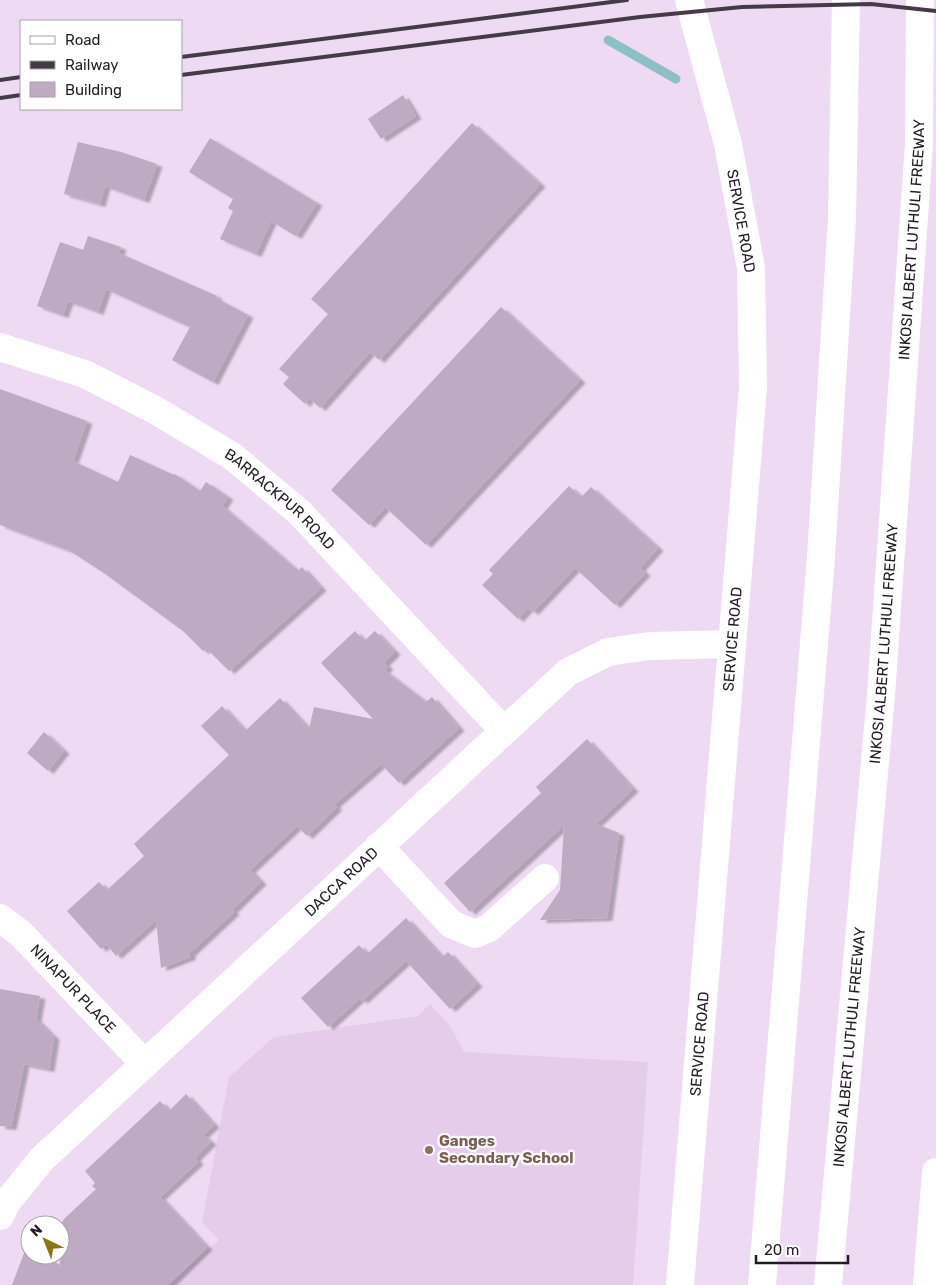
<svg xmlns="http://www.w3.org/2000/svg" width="936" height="1285" font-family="Rubik,sans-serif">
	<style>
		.built { fill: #e5cceb }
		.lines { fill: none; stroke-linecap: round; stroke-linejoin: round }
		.stream { stroke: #8cc0c6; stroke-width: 9 }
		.building { fill: #beabc3; filter: url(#shadow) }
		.minor { stroke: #fff; stroke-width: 28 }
		.highway { stroke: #fff; stroke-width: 28 }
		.rail { stroke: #453b47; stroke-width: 4 }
		.education-dot { fill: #8d6e63; stroke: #fff; stroke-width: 2 }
		.labels { text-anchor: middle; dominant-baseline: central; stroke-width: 4.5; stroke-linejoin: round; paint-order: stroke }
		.street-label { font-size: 15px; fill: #221b24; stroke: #fff }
		.education-label { font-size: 15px; font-weight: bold; fill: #785e54; stroke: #fff; text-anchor: start }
	</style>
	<defs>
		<filter id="shadow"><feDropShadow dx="5.5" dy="3" stdDeviation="1" flood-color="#0004"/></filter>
	</defs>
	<rect width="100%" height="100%" fill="#eedaf3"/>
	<path class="built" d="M 430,1004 L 450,1026 L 464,1052 L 648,1062 L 633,1285 L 168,1285 L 219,1240 L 202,1223 L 229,1077 L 274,1037 L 418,1016 Z"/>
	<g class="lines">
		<path class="stream" d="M 608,40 L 676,79"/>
	</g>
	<path class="building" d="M 403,95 L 416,116 L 381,139 L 368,119 Z
		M 472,123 L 540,184 L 379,360 L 370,352 L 320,408 L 309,398 L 305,404 L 283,384 L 289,377 L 279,369 L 328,314 L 311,299 Z
		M 210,138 L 317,203 L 296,236 L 271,221 L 256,254 L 220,239 L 233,211 L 228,208 L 233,199 L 189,172 Z
		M 78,142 L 121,152 L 157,164 L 144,200 L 105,186 L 100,204 L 64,194 Z
		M 88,236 L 121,247 L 119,253 L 217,296 L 216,298 L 248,315 L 213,382 L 172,360 L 190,327 L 106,289 L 98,312 L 68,301 L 63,315 L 37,306 L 60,242 L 83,250 Z
		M 501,307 L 580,380 L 426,545 L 385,507 L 369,525 L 331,490 Z
		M 0,389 L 87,421 L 73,461 L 118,482 L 130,455 L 174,475 L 175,474 L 200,491 L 206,482 L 228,497 L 222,506 L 298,571 L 302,567 L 321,588 L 229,671 L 206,648 L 203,651 L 183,631 L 104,573 L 70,551 L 0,525 Z
		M 569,486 L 581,497 L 591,487 L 658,548 L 640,568 L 645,573 L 615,605 L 575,568 L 533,612 L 528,608 L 518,619 L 482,585 L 493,574 L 489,570 Z
		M 355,631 L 364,641 L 375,631 L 395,652 L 384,663 L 388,667 L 384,670 L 426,702 L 432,697 L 459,728 L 399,783 L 381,764 L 334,805 L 337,807 L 307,836 L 297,826 L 250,870 L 261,882 L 232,910 L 234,912 L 190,953 L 190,957 L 161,968 L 156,920 L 116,956 L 106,944 L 101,949 L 67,911 L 99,882 L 107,890 L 144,856 L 134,844 L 229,755 L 201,726 L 222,706 L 245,731 L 280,698 L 309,729 L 314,707 L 373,719 L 321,663 Z
		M 44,732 L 64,751 L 48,771 L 27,753 Z
		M 587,739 L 633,789 L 596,824 L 619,833 L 607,918 L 540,920 L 560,890 L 564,825 L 470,912 L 444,883 L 541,793 L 536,787 Z
		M 406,918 L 442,957 L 448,952 L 477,984 L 450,1009 L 406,961 L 362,1001 L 360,998 L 328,1027 L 301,998 L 359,945 L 367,954 Z
		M 0,989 L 40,996 L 36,1019 L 54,1037 L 49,1069 L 24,1064 L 11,1127 L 0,1126 Z
		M 186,1094 L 214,1125 L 203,1135 L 211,1142 L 195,1158 L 198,1162 L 160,1197 L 207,1247 L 168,1285 L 12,1285 L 26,1248 L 30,1250 L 30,1255 L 40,1255 L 60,1265 L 60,1226 L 64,1219 L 96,1189 L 92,1186 L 95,1183 L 85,1171 L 160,1101 L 169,1111 Z"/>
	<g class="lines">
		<g class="minor">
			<path id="s1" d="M 0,347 L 85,374 L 155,410 L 232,456 L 299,512 L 504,731"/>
			<path d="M 379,846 L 451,924 L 475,934 L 489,928 L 545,878"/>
			<path id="s2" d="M 0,918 L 21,934 L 145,1064"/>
			<path id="s3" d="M 0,1216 L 7,1202 L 42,1159 L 568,672 L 608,652 L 649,646 L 732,644"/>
			<path id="s4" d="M 680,1285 L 753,387 L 751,268 L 728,144 L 689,0"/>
			<path d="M 927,1285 L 936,1172"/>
		</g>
		<g class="highway">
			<path d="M 762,1285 L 821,557 L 842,218 L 846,0"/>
			<path id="s5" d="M 828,1285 L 881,695 L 919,144 L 920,0"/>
		</g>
		<path class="rail" d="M 181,57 L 627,0
			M 181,75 L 640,17 L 742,7 L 871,4 L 936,11
			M 0,80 L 21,77
			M 0,98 L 21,95"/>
	</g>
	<circle class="education-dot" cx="429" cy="1150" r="5"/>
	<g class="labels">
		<g class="street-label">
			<text transform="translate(741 221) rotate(80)">SERVICE ROAD</text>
			<text stroke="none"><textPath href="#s5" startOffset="1049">INKOSI ALBERT LUTHULI FREEWAY</textPath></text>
			<text stroke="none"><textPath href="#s1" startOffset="322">BARRACKPUR ROAD</textPath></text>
			<text stroke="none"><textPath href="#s4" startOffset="648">SERVICE ROAD</textPath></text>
			<text stroke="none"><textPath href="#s5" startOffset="644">INKOSI ALBERT LUTHULI FREEWAY</textPath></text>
			<text stroke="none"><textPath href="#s3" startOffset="479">DACCA ROAD</textPath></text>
			<text stroke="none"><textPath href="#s2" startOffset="102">NINAPUR PLACE</textPath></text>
			<text stroke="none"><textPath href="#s4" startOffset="242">SERVICE ROAD</textPath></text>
			<text stroke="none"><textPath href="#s5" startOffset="239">INKOSI ALBERT LUTHULI FREEWAY</textPath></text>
		</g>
		<g class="education-label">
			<text x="439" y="1141">Ganges<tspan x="439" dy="17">Secondary School</tspan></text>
		</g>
	</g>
	<rect x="20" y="20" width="162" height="90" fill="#ffffff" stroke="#a7a4a7"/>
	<rect x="30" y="36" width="25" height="8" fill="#ffffff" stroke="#a7a4a7"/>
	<text x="65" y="45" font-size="15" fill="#221b24">Road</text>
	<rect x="30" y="61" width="25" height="8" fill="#453b47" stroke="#a7a4a7"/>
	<text x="65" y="70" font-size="15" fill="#221b24">Railway</text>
	<rect x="30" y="82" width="25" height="15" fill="#beabc3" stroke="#a7a4a7"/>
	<text x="65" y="95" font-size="15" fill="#221b24">Building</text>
	<g transform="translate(45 1240) rotate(317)"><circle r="24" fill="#ffffff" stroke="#a7a4a7"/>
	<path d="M0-4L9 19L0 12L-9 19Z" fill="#87761a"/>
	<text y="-8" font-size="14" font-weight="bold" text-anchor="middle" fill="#221b24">N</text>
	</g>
	<path d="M756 1255v8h92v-8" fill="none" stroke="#221b24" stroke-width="2.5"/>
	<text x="764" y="1255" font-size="15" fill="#221b24" stroke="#ffffff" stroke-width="4" paint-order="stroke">20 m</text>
</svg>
